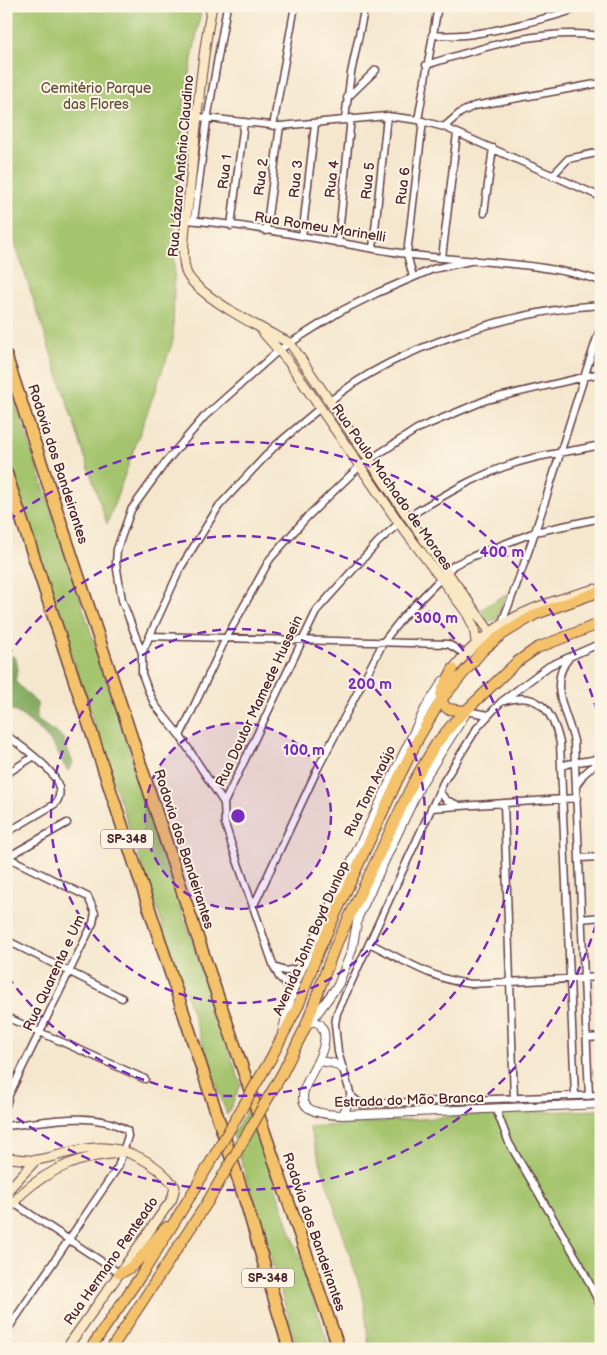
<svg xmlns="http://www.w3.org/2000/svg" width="607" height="1355" font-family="'Balsamiq Sans',sans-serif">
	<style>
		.green { fill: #a4c46d; stroke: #77724c }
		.forest { fill: #83aa60; stroke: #666446 }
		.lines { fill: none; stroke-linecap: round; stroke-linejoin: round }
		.minor-casing { stroke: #643d43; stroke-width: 9 }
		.tertiary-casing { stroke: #643d43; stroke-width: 10 }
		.secondary-casing { stroke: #643d43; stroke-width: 11 }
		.primary-casing { stroke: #643d43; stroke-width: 12 }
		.motorway-casing { stroke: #643d43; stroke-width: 14 }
		.minor { stroke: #fff; stroke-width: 6 }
		.tertiary { stroke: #fff; stroke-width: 8 }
		.secondary { stroke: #fae7c3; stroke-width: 9 }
		.primary { stroke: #f3c26a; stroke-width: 10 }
		.motorway { stroke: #f3c26a; stroke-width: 11 }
		.primary-bridge-casing { stroke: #643d43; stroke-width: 12; stroke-linecap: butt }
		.primary-bridge { stroke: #f3c26a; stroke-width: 10 }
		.ring { fill: none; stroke: #7b2cbf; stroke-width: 2.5; stroke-dasharray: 9 6 }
		.labels { text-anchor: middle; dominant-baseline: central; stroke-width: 4; stroke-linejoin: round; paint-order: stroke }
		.shield { fill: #fcf5e5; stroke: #7f5f63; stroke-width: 1 }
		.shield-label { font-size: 12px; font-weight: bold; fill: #4a1f2b }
		.park-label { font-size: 14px; fill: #65513f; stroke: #fcf5e5 }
		.street-label { font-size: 14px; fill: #4a1f2b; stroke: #fcf5e5 }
		.centre { fill: #7b2cbf; stroke: #fcf5e5; stroke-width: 2.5 }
		.ring-label { font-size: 15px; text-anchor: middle; font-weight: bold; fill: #7b2cbf; stroke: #fcf5e5; stroke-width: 4; stroke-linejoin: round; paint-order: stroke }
	</style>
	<rect width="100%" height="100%" fill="#fcf5e5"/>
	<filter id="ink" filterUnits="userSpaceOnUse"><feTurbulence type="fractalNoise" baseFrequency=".02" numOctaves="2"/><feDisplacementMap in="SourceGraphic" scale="10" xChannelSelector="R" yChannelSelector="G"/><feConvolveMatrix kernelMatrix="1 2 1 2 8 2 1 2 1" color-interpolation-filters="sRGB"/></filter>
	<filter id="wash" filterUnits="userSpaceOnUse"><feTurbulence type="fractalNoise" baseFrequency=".0096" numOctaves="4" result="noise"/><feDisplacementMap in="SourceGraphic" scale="20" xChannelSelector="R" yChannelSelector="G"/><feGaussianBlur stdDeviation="1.12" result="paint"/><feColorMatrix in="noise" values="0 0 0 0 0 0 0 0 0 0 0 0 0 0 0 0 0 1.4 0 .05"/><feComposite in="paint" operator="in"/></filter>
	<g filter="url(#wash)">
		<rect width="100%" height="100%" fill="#f5e7ce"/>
		<path class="green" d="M 6,6 L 202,6 L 185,97 L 175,217 L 173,341 L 107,524 L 6,216 Z
			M 6,373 C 85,610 159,849 241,1085 L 227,1115 L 100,742 L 6,453 Z
			M 507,593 L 496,620 L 490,621 L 485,619 L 481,610 Z
			M 249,1107 L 330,1349 L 298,1349 L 233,1134 Z
			M 601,1110 L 601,1349 L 369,1349 L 364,1300 L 309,1127 L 505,1113 Z"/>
		<path class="forest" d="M 6,653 L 16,658 L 18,670 L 15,681 L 37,703 L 37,720 L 63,738 L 73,763 L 68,771 C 62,764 62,758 57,751 C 49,736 22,713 6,707 Z"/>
	</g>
	<g filter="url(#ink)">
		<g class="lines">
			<defs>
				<path id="minor" d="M 432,35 C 448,36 463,36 479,33 C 493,31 574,13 580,6
					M 426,65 C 481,48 543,27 601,36
					M 347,98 L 376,70
					M 197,117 L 280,126 L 387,116 L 418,120 L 444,127 L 601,197
					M 345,119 L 351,73 L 365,6
					M 418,120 L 438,6
					M 273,126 L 295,6
					M 444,127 L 460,113 L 474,106 L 601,83
					M 552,176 L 568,159 L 601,152
					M 484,213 L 493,148
					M 187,220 C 263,226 337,244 413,255 C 476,263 539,261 601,281
					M 194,220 L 207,120 L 227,6
					M 231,226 L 244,122
					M 266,231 L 280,126
					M 302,237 L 315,124
					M 338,243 L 351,118
					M 373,248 L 387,116
					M 442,258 L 457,133
					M 413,277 L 407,254 L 423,121
					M 330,401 C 397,346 515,310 601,305
					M 408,517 C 447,493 487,469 533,458 C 555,453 578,450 601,445
					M 502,622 C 541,526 567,425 601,326
					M 150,636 L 448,644 L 465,654
					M 601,643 L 549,666 L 501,702 L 477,728 L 444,781 L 337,1013 L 335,1024 L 338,1052 L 351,1096 L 361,1104 L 601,1095
					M 142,653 L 181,567 L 219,506 L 274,447 L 320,408
					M 569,658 C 547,684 567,712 574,741 L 589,1096
					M 505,701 C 540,690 553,713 560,743 L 575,1096
					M 466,711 L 488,715
					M 6,735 C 23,748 75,780 55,804 L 6,833
					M 180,736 L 225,640 L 270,559 L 307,517 L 360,466 L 417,429 L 486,400 L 601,373
					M 562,766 C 575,760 588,763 601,757
					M 6,774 L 33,757
					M 576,786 L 583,775 L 601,759
					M 439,791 L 446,800 L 458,805
					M 224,803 L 317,610 L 378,542 L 399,523
					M 504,803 L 514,1099
					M 431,808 L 577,798
					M 6,858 L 67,823
					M 579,858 L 601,857
					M 254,905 L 318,768 L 384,641 L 403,617 L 454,565 L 471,557 L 535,532 L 601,518
					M 581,919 L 601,917
					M 6,940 L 122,998
					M 369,943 C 402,959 435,981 472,984 L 601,977
					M 274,967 L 285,971 L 302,968
					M 293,990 L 279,977 L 274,967 L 232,846 L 225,824 L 224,803 L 180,736 L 155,705 L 148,690 L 142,674 L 142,653 L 122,600 L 116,563 L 117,549 L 131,510 L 165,463 L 204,417 L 279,350 L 341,311 L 377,293 L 433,269 L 475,260
					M 6,1017 L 145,1079
					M 587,1038 L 601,1037
					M 6,1106 L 9,1095 L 93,923 L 95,913 L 88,897 L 7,857
					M 496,1109 L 509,1143 L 580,1264 L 601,1307
					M 6,1126 C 45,1122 92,1110 127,1130 L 128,1136 L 118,1167 L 6,1332
					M 6,1198 L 119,1273"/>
				<path id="tertiary" d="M 313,1021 L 320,1024 C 345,1057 254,1114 343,1115 L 601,1104
					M 310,1023 L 338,985 L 352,950 L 358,917 L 421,784 L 466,713
					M 282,1033 L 293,990 L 311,946 L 425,709 L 443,681
					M 318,1061 L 333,1063 L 343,1069
					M 343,1115 L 351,1096"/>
				<path id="secondary" d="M 212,6 C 200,68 196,132 189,195 C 187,214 179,257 187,274 C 198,296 267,332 290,343 L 408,517 L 490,632
					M 262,331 L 288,361 L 399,523 L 467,613 L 474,628 L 476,642
					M 453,669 C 492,620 537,604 595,589
					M 6,1158 C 16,1158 28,1161 37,1160 C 56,1157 75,1149 94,1148 C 124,1145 158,1163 175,1187 L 172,1199 L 66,1349
					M 6,1192 L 36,1160
					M 6,1212 C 25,1184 60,1164 92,1157 C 102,1155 112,1154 123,1152"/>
				<path id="primary" d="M 453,669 C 448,682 432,696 448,709 L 466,711
					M 270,1060 L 299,1004 L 318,952 L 398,779 L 419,737 L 441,700 L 483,650 L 500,636 L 536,614 L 601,591
					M 282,1074 L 305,1028 L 334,949 L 414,781 L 436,744 L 456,720 L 517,662 L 537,648 L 601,623
					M 119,1273 C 137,1270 153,1238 167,1227
					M 90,1349 L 144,1271 L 196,1187
					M 111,1349 L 207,1203"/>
				<path id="motorway" d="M 6,356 L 196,933 L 339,1349
					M 6,472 L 247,1206 L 289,1349"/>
			</defs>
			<use href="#minor" class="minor-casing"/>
			<use href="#tertiary" class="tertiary-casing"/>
			<use href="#secondary" class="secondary-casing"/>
			<use href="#primary" class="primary-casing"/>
			<use href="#motorway" class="motorway-casing"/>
			<use href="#minor" class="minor"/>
			<use href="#tertiary" class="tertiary"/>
			<use href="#secondary" class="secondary"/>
			<use href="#primary" class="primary"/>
			<use href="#motorway" class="motorway"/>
			<defs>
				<path id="primary-bridge" d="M 196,1187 L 270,1060
					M 207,1203 L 282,1074"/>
			</defs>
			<use href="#primary-bridge" class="primary-bridge-casing"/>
			<use href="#primary-bridge" class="primary-bridge"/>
		</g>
	</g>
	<circle cx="238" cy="816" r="93" fill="#7b2cbf" fill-opacity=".12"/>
	<g class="ring">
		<circle cx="238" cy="816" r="93"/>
		<circle cx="238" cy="816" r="187"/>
		<path d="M7 657A280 280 0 1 1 7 975"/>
		<path d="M600 910A374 374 0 0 1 8 1111M8 521A374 374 0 0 1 600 722"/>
	</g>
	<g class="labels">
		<g class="shield">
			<rect x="101" y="829.5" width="52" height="19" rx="4"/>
			<rect x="242" y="1268.5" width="52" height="19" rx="4"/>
		</g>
		<g class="shield-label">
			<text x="127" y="839">SP-348</text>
			<text x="268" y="1278">SP-348</text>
		</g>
		<g class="park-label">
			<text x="96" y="88">Cemitério Parque<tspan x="96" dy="16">das Flores</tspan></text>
		</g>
		<g class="street-label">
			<text transform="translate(181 166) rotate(-85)">Rua Lázaro Antônio Claudino</text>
			<text transform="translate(225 172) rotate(-83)">Rua 1</text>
			<text transform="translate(261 177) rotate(-83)">Rua 2</text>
			<text transform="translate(296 179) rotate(-84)">Rua 3</text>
			<text transform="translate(332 179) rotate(-83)">Rua 4</text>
			<text transform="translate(368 181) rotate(-84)">Rua 5</text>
			<text transform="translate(403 186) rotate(-83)">Rua 6</text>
			<text transform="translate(320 227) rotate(9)">Rua Romeu Marinelli</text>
			<text transform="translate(58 464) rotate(72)">Rodovia dos Bandeirantes</text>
			<text transform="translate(392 487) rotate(55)">Rua Paulo Machado de Moraes</text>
			<text transform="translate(259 701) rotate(-65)">Rua Doutor Mamede Hussein</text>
			<text transform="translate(370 791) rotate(-64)">Rua Tom Araújo</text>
			<text transform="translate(184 849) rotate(72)">Rodovia dos Bandeirantes</text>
			<text transform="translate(311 938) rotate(-66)">Avenida John Boyd Dunlop</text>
			<text transform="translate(54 973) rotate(-65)">Rua Quarenta e Um</text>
			<text transform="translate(409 1100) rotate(-2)">Estrada do Mão Branca</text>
			<text transform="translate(314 1232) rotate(71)">Rodovia dos Bandeirantes</text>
			<text transform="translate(111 1261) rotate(-55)">Rua Hermano Penteado</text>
		</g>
	</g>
	<circle cx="238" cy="816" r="8" class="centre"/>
	<g class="ring-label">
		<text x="502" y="557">400 m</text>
		<text x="436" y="623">300 m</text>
		<text x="370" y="689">200 m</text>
		<text x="304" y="755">100 m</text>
	</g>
	<rect width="607" height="1355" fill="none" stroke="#fcf5e5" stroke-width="25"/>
</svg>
